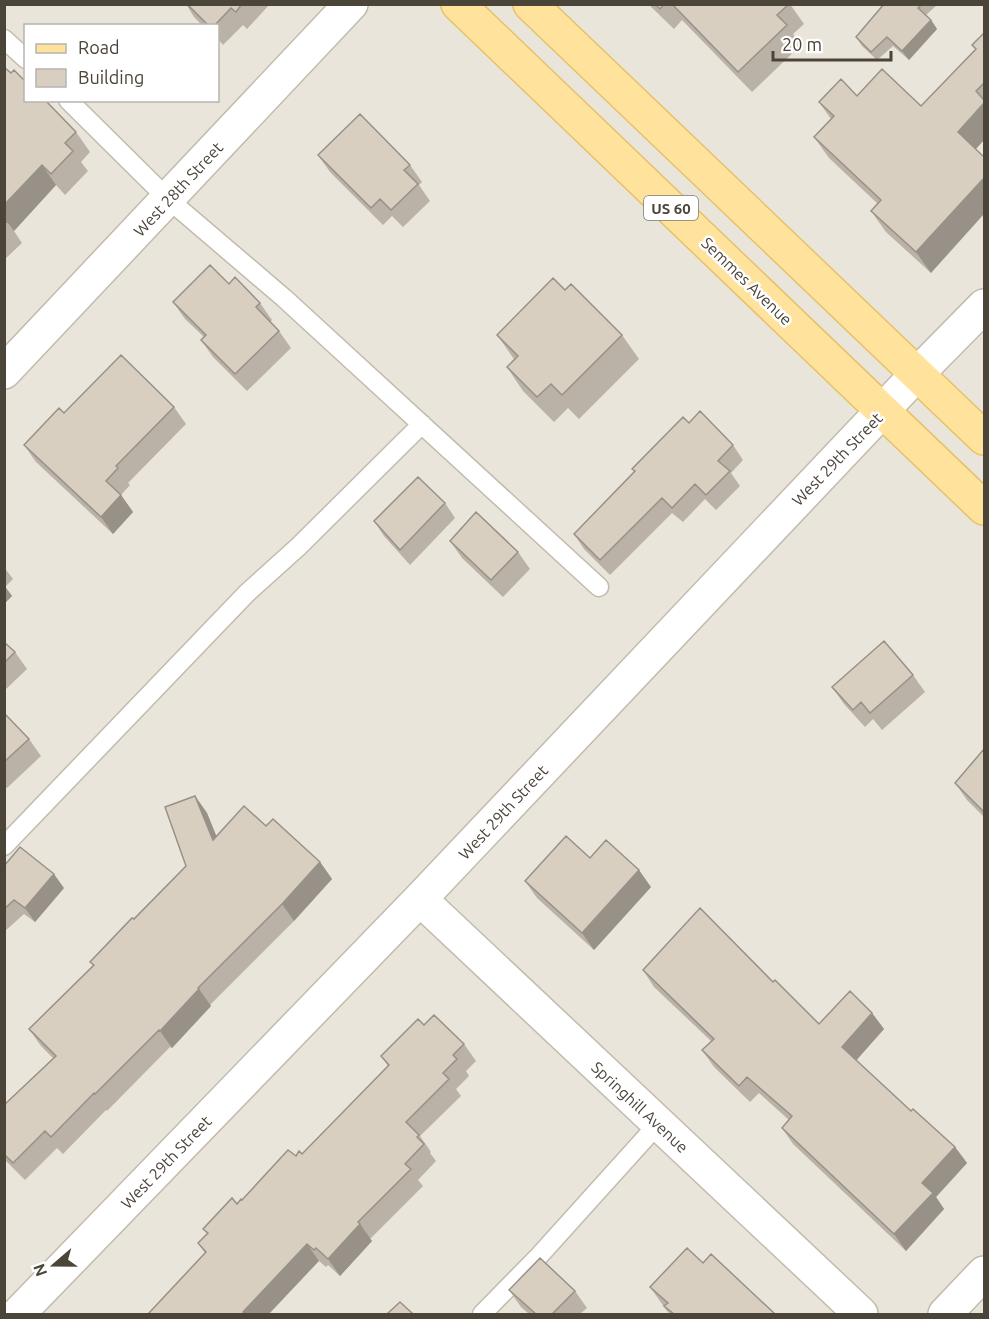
<svg xmlns="http://www.w3.org/2000/svg" width="989" height="1319" font-family="Ubuntu,sans-serif">
	<style>
		.residential { fill: #eae5da; fill-rule: evenodd }
		.lines { fill: none; stroke-linecap: round; stroke-linejoin: round }
		.lane-casing { stroke: #c2bbae; stroke-width: 21 }
		.street-casing { stroke: #c2bbae; stroke-width: 36 }
		.primary-casing { stroke: #e6c16a; stroke-width: 36 }
		.lane { stroke: #fff; stroke-width: 18 }
		.street { stroke: #fff; stroke-width: 33 }
		.primary { stroke: #ffe39c; stroke-width: 33 }
		.wall { fill: #bab2a6 }
		.shaded-wall { fill: #979187 }
		.building { fill: #d8cfc1; stroke: #979187; stroke-width: 1.5 }
		.labels { text-anchor: middle; dominant-baseline: central; stroke-width: 5; stroke-linejoin: round; paint-order: stroke }
		.shield { fill: #fff; stroke: #817c74; stroke-width: 1.5 }
		.shield-label { font-size: 15px; font-weight: bold; fill: #4b4439 }
		.street-label { font-size: 16px; fill: #4b4439; stroke: #fff }
	</style>
	<rect width="100%" height="100%" fill="#f6f3ec"/>
	<path class="residential" d="M 5,5 L 984,5 L 984,1314 L 5,1314 ZM 26,26 L 218,26 L 218,100 L 26,100 Z"/>
	<g class="lines">
		<defs>
			<path id="lane" d="M 4,39 L 26,59
				M 68,100 L 168,199 L 284,298 L 599,587
				M 4,846 L 247,593 L 298,547 L 422,424
				M 482,1314 L 539,1256 L 658,1124"/>
			<path id="street" d="M 4,372 L 351,4
				M 420,899 L 861,1314
				M 18,1314 L 420,899 L 917,374 L 984,306
				M 945,1314 L 984,1273"/>
			<path id="primary" d="M 458,4 L 984,508
				M 530,4 L 984,438"/>
		</defs>
		<use href="#lane" class="lane-casing"/>
		<use href="#street" class="street-casing"/>
		<use href="#primary" class="primary-casing"/>
		<use href="#lane" class="lane"/>
		<use href="#street" class="street"/>
		<use href="#primary" class="primary"/>
	</g>
	<path class="wall" d="M 186,4 L 270,4 L 247,29 L 243,25 L 223,45 L 218,39 L 218,26 L 203,26 L 194,17 Z
		M 648,4 L 790,4 L 804,24 L 793,34 L 801,45 L 752,92 L 682,20 L 674,29 Z
		M 884,4 L 938,4 L 926,15 L 931,20 L 937,29 L 909,60 L 893,46 L 877,60 L 862,46 L 856,37 Z
		M 984,33 L 984,140 L 976,149 L 931,273 L 886,232 L 871,211 L 878,204 L 829,158 L 814,137 L 831,119 L 819,102 L 857,96 L 921,106 L 976,50 L 972,45 Z
		M 4,67 L 76,132 L 90,152 L 81,162 L 88,171 L 65,195 L 56,185 L 14,231 L 22,243 L 4,260 Z
		M 318,155 L 410,165 L 422,182 L 419,185 L 430,201 L 403,227 L 392,216 L 383,225 L 330,172 Z
		M 229,284 L 260,303 L 272,320 L 270,322 L 279,331 L 291,348 L 247,391 L 213,357 L 201,340 L 204,337 L 185,319 L 173,302 Z
		M 565,290 L 622,335 L 639,359 L 579,419 L 568,408 L 554,422 L 523,391 L 507,367 L 514,359 L 497,335 Z
		M 174,407 L 186,424 L 128,483 L 130,485 L 121,495 L 133,512 L 113,534 L 36,462 L 24,445 L 64,413 Z
		M 689,423 L 733,445 L 743,460 L 731,473 L 740,486 L 716,510 L 705,499 L 683,522 L 672,513 L 610,575 L 584,549 L 574,534 L 634,472 L 632,469 Z
		M 445,503 L 455,518 L 410,565 L 384,536 L 374,521 Z
		M 450,541 L 518,552 L 530,569 L 503,597 L 462,558 Z
		M 4,567 L 13,579 L 5,587 L 12,596 L 4,604 Z
		M 4,642 L 15,652 L 27,669 L 4,691 Z
		M 913,675 L 925,692 L 882,730 L 873,719 L 865,727 L 844,704 L 832,687 Z
		M 4,713 L 29,739 L 41,756 L 7,788 L 4,785 Z
		M 984,749 L 984,817 L 967,800 L 955,783 Z
		M 195,796 L 207,813 L 216,836 L 266,826 L 320,862 L 332,879 L 294,921 L 210,1005 L 211,1006 L 172,1048 L 170,1047 L 107,1111 L 106,1110 L 63,1154 L 57,1148 L 25,1180 L 4,1159 L 4,1105 L 53,1058 L 41,1046 L 29,1029 L 93,966 L 90,962 L 186,866 Z
		M 590,858 L 651,887 L 594,950 L 537,898 L 525,881 Z
		M 4,866 L 64,888 L 35,922 L 24,914 L 4,932 Z
		M 643,970 L 773,982 L 819,1024 L 872,1013 L 884,1029 L 856,1060 L 911,1111 L 955,1147 L 967,1163 L 936,1197 L 944,1209 L 906,1251 L 793,1144 L 782,1128 L 789,1120 L 759,1093 L 750,1102 L 714,1067 L 702,1050 L 711,1041 L 654,987 Z
		M 424,1025 L 464,1044 L 476,1061 L 466,1071 L 469,1076 L 456,1089 L 461,1096 L 420,1136 L 431,1152 L 430,1153 L 436,1161 L 418,1180 L 423,1186 L 370,1239 L 372,1241 L 340,1276 L 328,1265 L 326,1267 L 319,1261 L 205,1253 L 198,1243 L 207,1234 L 203,1229 L 242,1200 L 296,1156 L 302,1154 L 388,1066 L 381,1056 Z
		M 703,1263 L 775,1314 L 670,1314 L 667,1311 L 650,1287 Z
		M 509,1290 L 575,1291 L 587,1308 L 580,1314 L 529,1314 L 521,1307 Z"/>
	<path class="shaded-wall" d="M 931,20 L 937,29 L 909,60 L 902,51 Z
		M 984,103 L 984,140 L 972,153 L 958,132 Z
		M 42,165 L 56,185 L 14,231 L 8,223 L 4,223 L 4,205 Z
		M 984,178 L 984,214 L 931,273 L 916,252 Z
		M 121,495 L 133,512 L 113,534 L 101,517 Z
		M 4,585 L 12,596 L 4,604 Z
		M 195,796 L 207,813 L 225,857 L 213,840 Z
		M 320,862 L 332,879 L 294,921 L 282,904 Z
		M 639,870 L 651,887 L 594,950 L 582,933 Z
		M 54,874 L 64,888 L 35,922 L 25,908 Z
		M 199,989 L 211,1006 L 172,1048 L 160,1031 Z
		M 872,1013 L 884,1029 L 854,1063 L 842,1047 Z
		M 955,1147 L 967,1163 L 936,1197 L 944,1209 L 906,1251 L 894,1234 L 922,1183 Z
		M 360,1224 L 372,1241 L 340,1276 L 328,1259 Z
		M 307,1244 L 319,1261 L 269,1314 L 244,1314 L 243,1312 Z"/>
	<path class="building" d="M 187,4 L 242,4 L 236,12 L 231,8 L 214,26 L 209,26 Z
		M 655,4 L 664,4 L 660,9 Z
		M 672,4 L 789,4 L 777,15 L 787,25 L 738,72 Z
		M 884,4 L 922,4 L 918,8 L 931,20 L 902,51 L 887,37 L 871,52 L 856,37 Z
		M 984,33 L 984,83 L 976,91 L 984,100 L 984,103 L 958,132 L 984,157 L 984,178 L 916,252 L 871,211 L 881,200 L 814,137 L 834,116 L 819,102 L 841,79 L 857,96 L 882,69 L 921,106 L 976,49 L 972,45 Z
		M 4,67 L 11,73 L 14,70 L 26,82 L 26,100 L 45,100 L 76,132 L 65,143 L 73,151 L 51,174 L 42,165 L 4,205 Z
		M 360,114 L 410,165 L 404,170 L 418,184 L 391,210 L 380,199 L 371,208 L 318,155 Z
		M 210,265 L 229,284 L 235,277 L 260,303 L 256,307 L 279,331 L 235,374 L 201,340 L 206,335 L 173,302 Z
		M 553,278 L 565,290 L 571,284 L 622,335 L 562,395 L 551,384 L 537,397 L 507,367 L 518,356 L 497,335 Z
		M 121,355 L 174,407 L 116,466 L 118,468 L 106,481 L 121,495 L 101,517 L 24,445 L 59,408 L 64,413 Z
		M 700,411 L 733,445 L 718,461 L 730,471 L 706,495 L 695,484 L 672,508 L 662,498 L 600,560 L 574,534 L 635,471 L 632,469 L 683,417 L 689,423 Z
		M 418,477 L 445,503 L 400,550 L 374,521 Z
		M 476,512 L 518,552 L 491,580 L 450,541 Z
		M 884,641 L 913,675 L 870,713 L 861,702 L 853,710 L 832,687 Z
		M 4,642 L 15,652 L 4,663 Z
		M 4,713 L 29,739 L 4,762 Z
		M 984,749 L 984,812 L 955,783 Z
		M 195,796 L 213,840 L 244,806 L 266,826 L 273,819 L 320,862 L 282,904 L 198,988 L 199,989 L 160,1031 L 159,1030 L 95,1094 L 94,1093 L 51,1137 L 45,1131 L 13,1163 L 4,1154 L 4,1105 L 56,1056 L 29,1029 L 94,965 L 90,962 L 132,918 L 134,919 L 186,866 L 165,807 Z
		M 566,836 L 590,858 L 606,840 L 639,870 L 582,933 L 525,881 Z
		M 20,847 L 54,874 L 25,908 L 14,900 L 4,909 L 4,866 Z
		M 700,908 L 773,982 L 775,980 L 819,1024 L 850,991 L 872,1013 L 842,1047 L 911,1111 L 913,1109 L 955,1147 L 922,1183 L 933,1193 L 894,1234 L 782,1128 L 792,1116 L 747,1077 L 739,1086 L 702,1050 L 714,1039 L 643,970 Z
		M 434,1015 L 464,1044 L 453,1055 L 457,1059 L 443,1073 L 449,1079 L 406,1122 L 419,1135 L 417,1137 L 424,1144 L 405,1164 L 411,1169 L 358,1222 L 360,1224 L 328,1259 L 316,1248 L 314,1250 L 307,1244 L 243,1312 L 245,1314 L 148,1314 L 206,1252 L 198,1243 L 208,1233 L 203,1229 L 232,1198 L 237,1204 L 241,1199 L 242,1200 L 288,1150 L 296,1156 L 299,1151 L 302,1154 L 389,1065 L 381,1056 L 418,1019 L 424,1025 Z
		M 687,1248 L 703,1263 L 711,1254 L 775,1314 L 674,1314 L 664,1306 L 668,1303 L 650,1287 Z
		M 540,1258 L 575,1291 L 552,1314 L 536,1314 L 509,1290 Z
		M 400,1302 L 413,1314 L 387,1314 Z"/>
	<g class="labels">
		<rect class="shield" x="644" y="196" width="54" height="24" rx="4.5"/>
		<g class="shield-label">
			<text x="671" y="208">US 60</text>
		</g>
		<g class="street-label">
			<text transform="translate(178 189) rotate(-47)">West 28th Street</text>
			<text transform="translate(747 281) rotate(44)">Semmes Avenue</text>
			<text transform="translate(837 459) rotate(-46)">West 29th Street</text>
			<text transform="translate(503 812) rotate(-47)">West 29th Street</text>
			<text transform="translate(640 1107) rotate(43)">Springhill Avenue</text>
			<text transform="translate(166 1162) rotate(-46)">West 29th Street</text>
		</g>
	</g>
	<rect width="989" height="1319" fill="none" stroke="#4b4439" stroke-width="12"/>
	<rect x="24" y="24" width="195" height="78" fill="#ffffff" stroke="#b7b4b0" stroke-width="1.5"/>
	<rect x="36" y="44" width="30" height="9" fill="#ffe39c" stroke="#b7b4b0" stroke-width="1.5"/>
	<text x="78" y="54" font-size="18" fill="#4b4439">Road</text>
	<rect x="36" y="69" width="30" height="18" fill="#d8cfc1" stroke="#b7b4b0" stroke-width="1.5"/>
	<text x="78" y="84" font-size="18" fill="#4b4439">Building</text>
	<g transform="translate(54 1265) rotate(250)" stroke="#ffffff" stroke-width="4.5" paint-order="stroke">
	<path d="M0-4.5L10 22L0 15L-10 22Z" fill="#4b4439"/>
	<text y="-9" font-size="16" font-weight="bold" text-anchor="middle" fill="#4b4439">N</text>
	</g>
	<path d="M773 51v9h118v-9" fill="none" stroke="#4b4439" stroke-width="3"/>
	<text x="782" y="51" font-size="18" fill="#4b4439" stroke="#ffffff" stroke-width="4.5" paint-order="stroke">20 m</text>
</svg>
